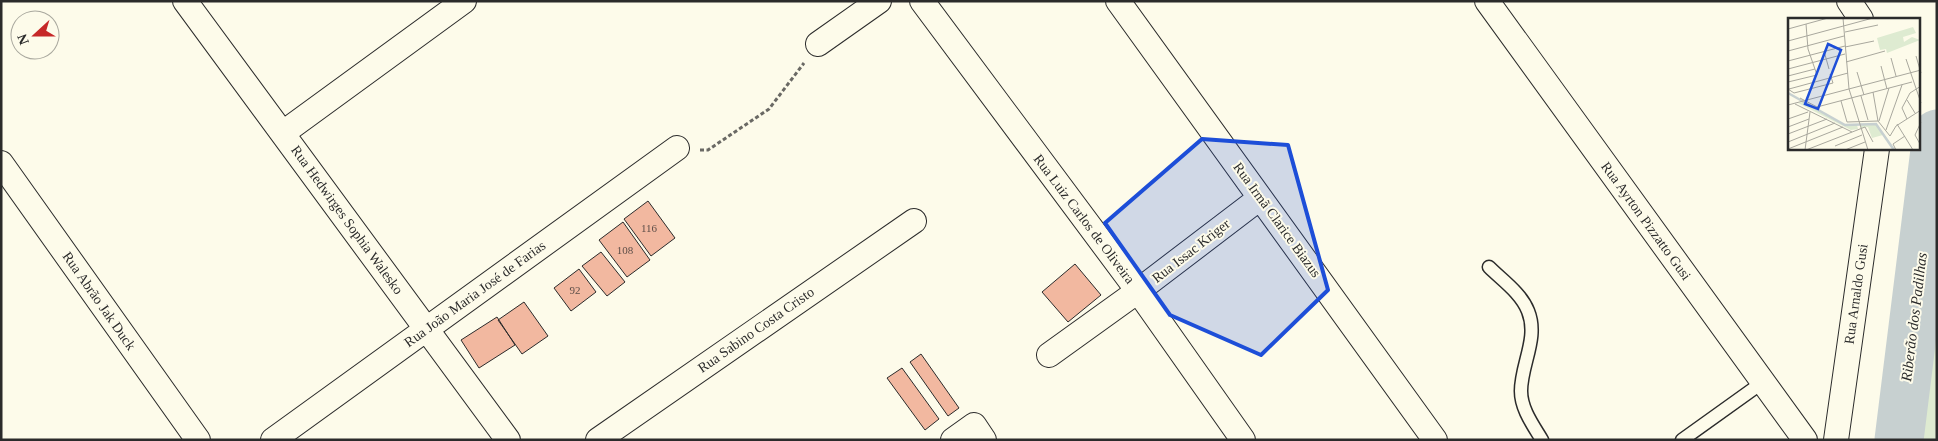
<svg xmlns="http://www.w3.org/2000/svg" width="1938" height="441" font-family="Georgia,serif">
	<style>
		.green { fill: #deebd1; stroke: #74746e }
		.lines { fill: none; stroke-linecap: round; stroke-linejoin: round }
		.river { stroke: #c7d0d0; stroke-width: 49 }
		.building { fill: #f2b8a0; stroke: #2b2b2b }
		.lane-casing { stroke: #2b2b2b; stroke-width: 15 }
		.street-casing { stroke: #2b2b2b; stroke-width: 26 }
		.path { stroke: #6a6964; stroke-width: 3; stroke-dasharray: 4 2.5; stroke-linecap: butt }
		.lane { stroke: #fdfbea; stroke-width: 12 }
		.street { stroke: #fdfbea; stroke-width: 24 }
		.marked { fill: #1d4ed8; fill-opacity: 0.2; stroke: #1d4ed8; stroke-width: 4; stroke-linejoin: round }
		.labels { text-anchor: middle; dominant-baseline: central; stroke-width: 4; stroke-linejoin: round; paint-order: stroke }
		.number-label { font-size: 11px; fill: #5d4e48 }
		.street-label { font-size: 14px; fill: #2b2b2b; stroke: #fdfbea }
		.water-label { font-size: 15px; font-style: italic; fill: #2b2b2b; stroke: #fdfbea }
		.inset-river { fill: none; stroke: #c7d0d0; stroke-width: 2.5 }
		.inset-road { fill: none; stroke: #a9a89e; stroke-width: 1 }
		.view { fill: #1d4ed8; fill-opacity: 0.15; stroke: #1d4ed8; stroke-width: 2.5 }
		.inset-edge { fill: none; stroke: #2b2b2b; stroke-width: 2.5 }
	</style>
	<rect width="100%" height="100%" fill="#fdfbea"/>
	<path class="green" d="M 1937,258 L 1937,440 L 1914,440 Z"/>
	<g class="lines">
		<path class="river" d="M 1899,440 L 1937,134"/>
	</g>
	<path class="building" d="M 648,201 L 675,238 L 651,256 L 624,219 Z
		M 623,222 L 650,260 L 627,277 L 599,240 Z
		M 601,252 L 625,282 L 607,296 L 582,266 Z
		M 1075,264 L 1101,295 L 1068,322 L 1042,292 Z
		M 579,269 L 596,292 L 571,311 L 554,288 Z
		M 524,302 L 548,336 L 522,354 L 498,320 Z
		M 497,317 L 515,345 L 479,368 L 461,340 Z
		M 921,354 L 959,408 L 948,416 L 910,362 Z
		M 902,368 L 939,419 L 925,430 L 887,378 Z"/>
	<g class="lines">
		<defs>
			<path id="lane" d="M 1489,267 C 1502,280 1521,293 1528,311 C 1539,338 1521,364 1521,391 C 1521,409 1533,425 1542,440
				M 1682,440 L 1763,382"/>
			<path id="street" d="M 185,1 L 508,440
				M 922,1 L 1138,291 L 1243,440
				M 1118,1 L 1435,440
				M 1487,1 L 1805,440
				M 1849,1 L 1861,19
				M 818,44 L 879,1
				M 283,133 L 464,1
				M 1,163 L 198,440
				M 1049,355 L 1138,291 L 1260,198
				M 273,440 L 677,148
				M 598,440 L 914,221
				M 953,440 L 974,425 L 984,440
				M 1836,440 L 1877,149"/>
		</defs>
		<use href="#lane" class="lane-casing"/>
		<use href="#street" class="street-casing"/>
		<path class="path" d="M 700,150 L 708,150 L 769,109 L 804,63"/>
		<use href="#lane" class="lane"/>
		<use href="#street" class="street"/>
	</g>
	<path class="marked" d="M 1202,139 L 1288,145 L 1328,290 L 1261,355 L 1170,315 L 1105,223 Z"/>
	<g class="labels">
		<g class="number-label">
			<text x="649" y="228">116</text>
			<text x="625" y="250">108</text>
			<text x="575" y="290">92</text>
		</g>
		<g class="street-label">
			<text transform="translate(1084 219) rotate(53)">Rua Luiz Carlos de Oliveira</text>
			<text transform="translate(347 220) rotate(54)">Rua Hedwirges Sophia Walesko</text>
			<text transform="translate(1277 220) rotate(54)">Rua Irmã Clarice Biazus</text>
			<text transform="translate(1646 221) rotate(54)">Rua Ayrton Pizzatto Gusi</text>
			<text transform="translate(1191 251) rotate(-38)">Rua Issac Kriger</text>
			<text transform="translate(475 294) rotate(-36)">Rua João Maria José de Farias</text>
			<text transform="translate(1856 294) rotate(-82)">Rua Arnaldo Gusi</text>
			<text transform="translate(99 301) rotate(55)">Rua Abrão Jak Duck</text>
			<text transform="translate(756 330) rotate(-35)">Rua Sabino Costa Cristo</text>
		</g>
		<g class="water-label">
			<text transform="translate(1914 317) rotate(-83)">Riberão dos Padilhas</text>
		</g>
	</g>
	<g transform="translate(1788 18)">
		<rect width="132" height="132" fill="#fdfbea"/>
		<path d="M 125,9 L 128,15 L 115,19 L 116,24 L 124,19 L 132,22 L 99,35 L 98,31 L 92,32 L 89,20 ZM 15,84 L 56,107 L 69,107 L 70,111 L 63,112 L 10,85 ZM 73,106 L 88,106 L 95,117 L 84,120 L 80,109 L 72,110 Z" fill="#deebd1"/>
		<path class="inset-river" d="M 0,75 L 57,107 L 88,106 L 106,132"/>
		<path class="inset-road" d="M 55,0 L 61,71 L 80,132M 0,11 L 40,0M 57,14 L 90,7M 0,23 L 85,0M 57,29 L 86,23M 0,33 L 56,18M 36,33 L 41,51M 128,38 L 133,55M 103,40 L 108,58M 118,41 L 133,85M 0,43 L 57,28M 58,44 L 97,33M 93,48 L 99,71M 0,51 L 57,36M 69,54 L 76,77M 0,58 L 27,51M 0,64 L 29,57 L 20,31 L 18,6M 0,71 L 6,75 L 45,65 L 42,56M 1,71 L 60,55M 85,74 L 90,103M 73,78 L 80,102M 12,80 L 29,89 L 124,64M 119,82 L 127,95M 53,83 L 59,104 L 90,103 L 102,118M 7,86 L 64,114M 0,87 L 133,52M 0,101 L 20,94M 119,101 L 114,90 L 122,75 L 133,68M 91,103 L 101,70M 109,106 L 125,132M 0,109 L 21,101M 98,112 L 114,67M 0,116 L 39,101M 102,118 L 108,108 L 133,92M 0,124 L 47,105M 132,126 L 127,117 L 133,104M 47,128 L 74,117M 0,131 L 55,109M 17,132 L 22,94M 18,132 L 77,109 L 85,124M 57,132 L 77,124M 108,132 L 105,126 L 117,118"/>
		<path class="view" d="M 40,26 L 53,32 L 30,91 L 17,86 Z"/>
		<rect width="132" height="132" class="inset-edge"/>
	</g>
	<rect width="1938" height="441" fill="none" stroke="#2b2b2b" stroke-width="5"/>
	<g transform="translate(35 35) rotate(249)"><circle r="24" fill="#fdfbea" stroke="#a9a89e"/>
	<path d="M0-4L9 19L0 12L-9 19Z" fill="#c62828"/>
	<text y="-8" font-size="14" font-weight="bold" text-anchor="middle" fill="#2b2b2b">N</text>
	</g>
</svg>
